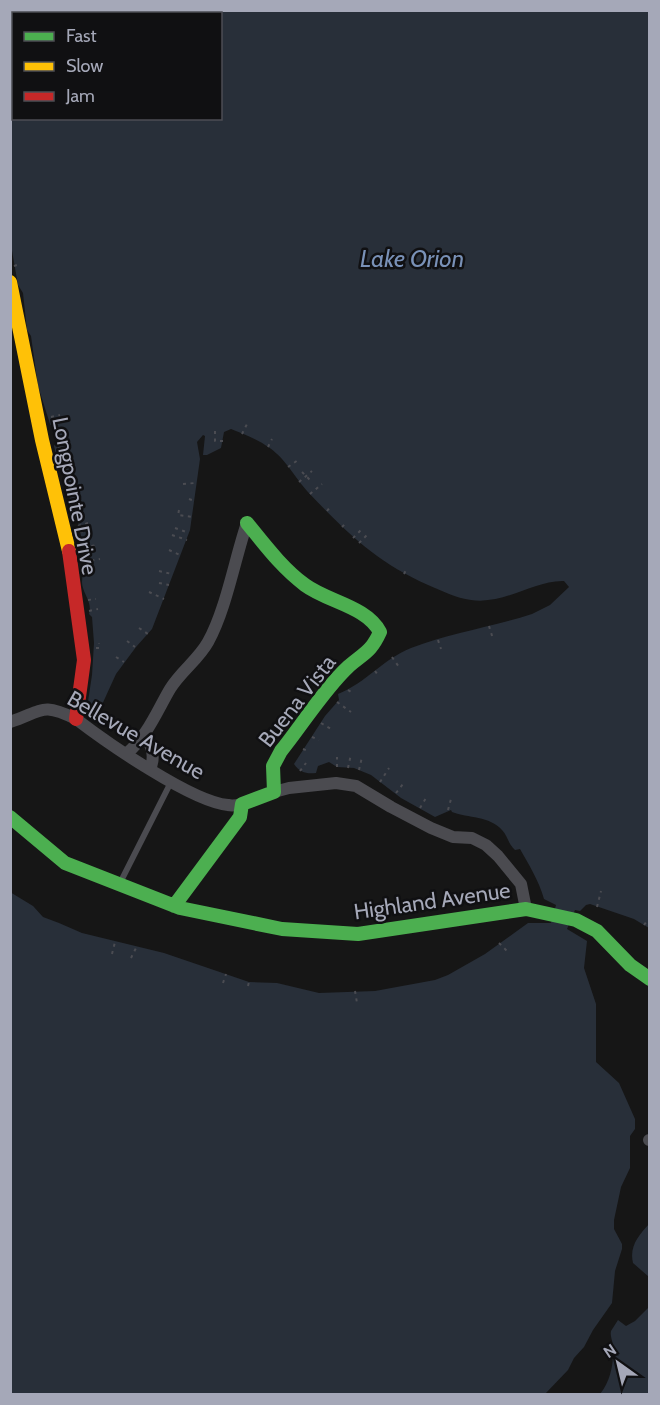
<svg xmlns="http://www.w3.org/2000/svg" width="660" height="1405" font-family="Cabin,sans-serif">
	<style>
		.water { fill: #282f39; fill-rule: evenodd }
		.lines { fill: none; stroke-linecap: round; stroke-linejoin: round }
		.path { stroke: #4b4c52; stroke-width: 2; stroke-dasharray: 3 4.5; stroke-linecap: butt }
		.lane { stroke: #4b4b50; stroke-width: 6 }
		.street { stroke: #4b4b50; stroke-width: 12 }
		.fast { stroke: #4caf50; stroke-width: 14 }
		.slow { stroke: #ffc107; stroke-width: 14 }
		.jam { stroke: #c62828; stroke-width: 14 }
		.labels { text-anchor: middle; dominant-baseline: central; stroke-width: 5; stroke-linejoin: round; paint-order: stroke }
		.street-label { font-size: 22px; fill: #a5a8b8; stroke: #101012 }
		.water-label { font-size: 24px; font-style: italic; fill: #7991b7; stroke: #101012 }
	</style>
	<rect width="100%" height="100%" fill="#161616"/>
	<path class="water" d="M 11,11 L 649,11 L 649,928 L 634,919 L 590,904 L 586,905 L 580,911 L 575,910 L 567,929 L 587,941 L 584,968 L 596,1004 L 596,1062 L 619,1083 L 635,1119 L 635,1129 L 630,1136 L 630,1168 L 621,1187 L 614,1220 L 614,1229 L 622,1244 L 622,1249 L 615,1271 L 612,1303 L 593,1330 L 584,1347 L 574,1358 L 568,1370 L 545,1394 L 11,1394 L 10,892 L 33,906 L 43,917 L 59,923 L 82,933 L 164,953 L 249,982 L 277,983 L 319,993 L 375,991 L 435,980 L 448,975 L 485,954 L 528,923 L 551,923 L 556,905 L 544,899 C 539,881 529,865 520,849 L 515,850 C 508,844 508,836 502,830 C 490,816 468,818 452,812 L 451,810 L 435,817 L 401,798 L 371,775 L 354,768 L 337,767 L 329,762 L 318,766 L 316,773 C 307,774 300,773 294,764 L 325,716 L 339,700 L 338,694 C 366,683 383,659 411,648 C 450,633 492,627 532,614 L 550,605 L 569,587 L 564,581 C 534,580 505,605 471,600 C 456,598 442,591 428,585 C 376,562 346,532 307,491 C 298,481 291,469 282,459 C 269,444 249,436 231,429 L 224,432 L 221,448 L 207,455 L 203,455 L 205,436 L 203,435 L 197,442 L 200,459 L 190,530 L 152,629 L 136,647 L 116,674 L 95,720 L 90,719 L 87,708 L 92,675 L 94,643 L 92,617 L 89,614 C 93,602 82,593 82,582 C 82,574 85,566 84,558 L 86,556 L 76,515 L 64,484 L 66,479 L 64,471 L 60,470 L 54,446 L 56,443 L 54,430 L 50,424 L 38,386 L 31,336 L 27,330 L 23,293 L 18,285 L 11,245 ZM 14,14 L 220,14 L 220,118 L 14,118 Z
		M 649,1224 L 649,1277 L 633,1263 C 629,1246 639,1235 649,1224 Z
		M 649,1307 L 649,1394 L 600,1394 C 611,1381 614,1362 613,1345 C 612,1339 610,1336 611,1331 L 618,1320 L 626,1326 L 635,1321 Z"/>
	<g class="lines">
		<path class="path" d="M 14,266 L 20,264
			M 51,417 L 60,415
			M 215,431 L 215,441 L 224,441
			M 242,434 L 247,424
			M 268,447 L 272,439
			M 58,448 L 67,446
			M 288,467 L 298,460
			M 64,470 L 73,469
			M 302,472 L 310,480
			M 65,477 L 74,475
			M 299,482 L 312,471
			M 183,484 L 195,483
			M 310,494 L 322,484
			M 189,499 L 195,501
			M 179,510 L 178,515 L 193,517
			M 327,511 L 331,506
			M 77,518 L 85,516
			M 78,526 L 88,523
			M 342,527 L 346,523
			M 175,528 L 189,533
			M 80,532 L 90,530
			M 172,535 L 187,540
			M 353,538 L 361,530
			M 359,543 L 367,535
			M 84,547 L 98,545
			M 169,550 L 180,555
			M 86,555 L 88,567
			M 84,562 L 100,559
			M 159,571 L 172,574
			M 404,574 L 406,570
			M 159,583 L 169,585
			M 149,592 L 164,599
			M 88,600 L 96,599
			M 89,611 L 98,609
			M 489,626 L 493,639
			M 139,628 L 148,634
			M 10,631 L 11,630
			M 438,640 L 441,649
			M 127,641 L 135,647
			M 96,648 L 99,648 L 99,643
			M 10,654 L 11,655
			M 116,657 L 124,662
			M 392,657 L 399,667
			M 375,671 L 378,675
			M 348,690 L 354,694
			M 337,702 L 351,712
			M 321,723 L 331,729
			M 312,737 L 319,740
			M 303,749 L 308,751
			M 337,767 L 337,757
			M 348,768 L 351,754
			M 359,770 L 362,757
			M 300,771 L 306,763
			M 380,782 L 389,768
			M 396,793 L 403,784
			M 420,808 L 426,798
			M 448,810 L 451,799
			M 597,907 L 601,891
			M 644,925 L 650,917
			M 499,943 L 507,951
			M 112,954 L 115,942
			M 131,958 L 137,946
			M 223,983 L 226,974
			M 248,986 L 249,982
			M 355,991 L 357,1003"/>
		<path class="lane" d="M 120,883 L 171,782"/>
		<path class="street" d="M 10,722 C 43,711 41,702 76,719 C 106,742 192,802 228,805 C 233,806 238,805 242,804
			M 145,733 C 151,745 156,756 150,769
			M 126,754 C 147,737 157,711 170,689 C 181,671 198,660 208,642 C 226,610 235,558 247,523
			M 274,792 L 289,788 L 336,783 L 356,786 L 391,807 L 431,828 L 453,837 L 472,838 L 486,845 L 498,856 L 521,884 L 526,909
			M 649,1140 L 650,1140"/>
		<path class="fast" d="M 10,817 L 65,863 L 180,908 L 282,929 L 358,934 L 526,909 L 576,920 L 597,931 L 630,965 L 650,979
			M 174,906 L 240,817 L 242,804 L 274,792 L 273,766 L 281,751 C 302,725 325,688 349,666 C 364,653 371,652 380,632 C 366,606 328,602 305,585 C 282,568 265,545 247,523"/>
		<path class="slow" d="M 10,282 L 42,440 L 69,551"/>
		<path class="jam" d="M 69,551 L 84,660 L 76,719"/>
	</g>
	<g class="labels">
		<g class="street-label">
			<text transform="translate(75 496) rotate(79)">Longpointe Drive</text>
			<text transform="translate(297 701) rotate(-52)">Buena Vista</text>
			<text transform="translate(136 735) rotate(30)">Bellevue Avenue</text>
			<text transform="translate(432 901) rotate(-8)">Highland Avenue</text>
		</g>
		<g class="water-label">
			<text x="412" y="258">Lake Orion</text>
		</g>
	</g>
	<rect width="660" height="1405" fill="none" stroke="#a5a8b8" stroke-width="24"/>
	<rect x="12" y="12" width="210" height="108" fill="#101012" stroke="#4c4d54" stroke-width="1.5"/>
	<rect x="24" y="32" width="30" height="9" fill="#4caf50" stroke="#4c4d54" stroke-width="1.5"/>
	<text x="66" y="42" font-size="18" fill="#a5a8b8">Fast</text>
	<rect x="24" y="62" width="30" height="9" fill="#ffc107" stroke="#4c4d54" stroke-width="1.5"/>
	<text x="66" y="72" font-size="18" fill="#a5a8b8">Slow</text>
	<rect x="24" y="92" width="30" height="9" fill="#c62828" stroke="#4c4d54" stroke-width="1.5"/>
	<text x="66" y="102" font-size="18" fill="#a5a8b8">Jam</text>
	<g transform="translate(618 1363) rotate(326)" stroke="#101012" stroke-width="4.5" paint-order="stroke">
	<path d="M0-4.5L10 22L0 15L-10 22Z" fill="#a5a8b8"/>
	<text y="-9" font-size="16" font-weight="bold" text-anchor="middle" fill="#a5a8b8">N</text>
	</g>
</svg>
